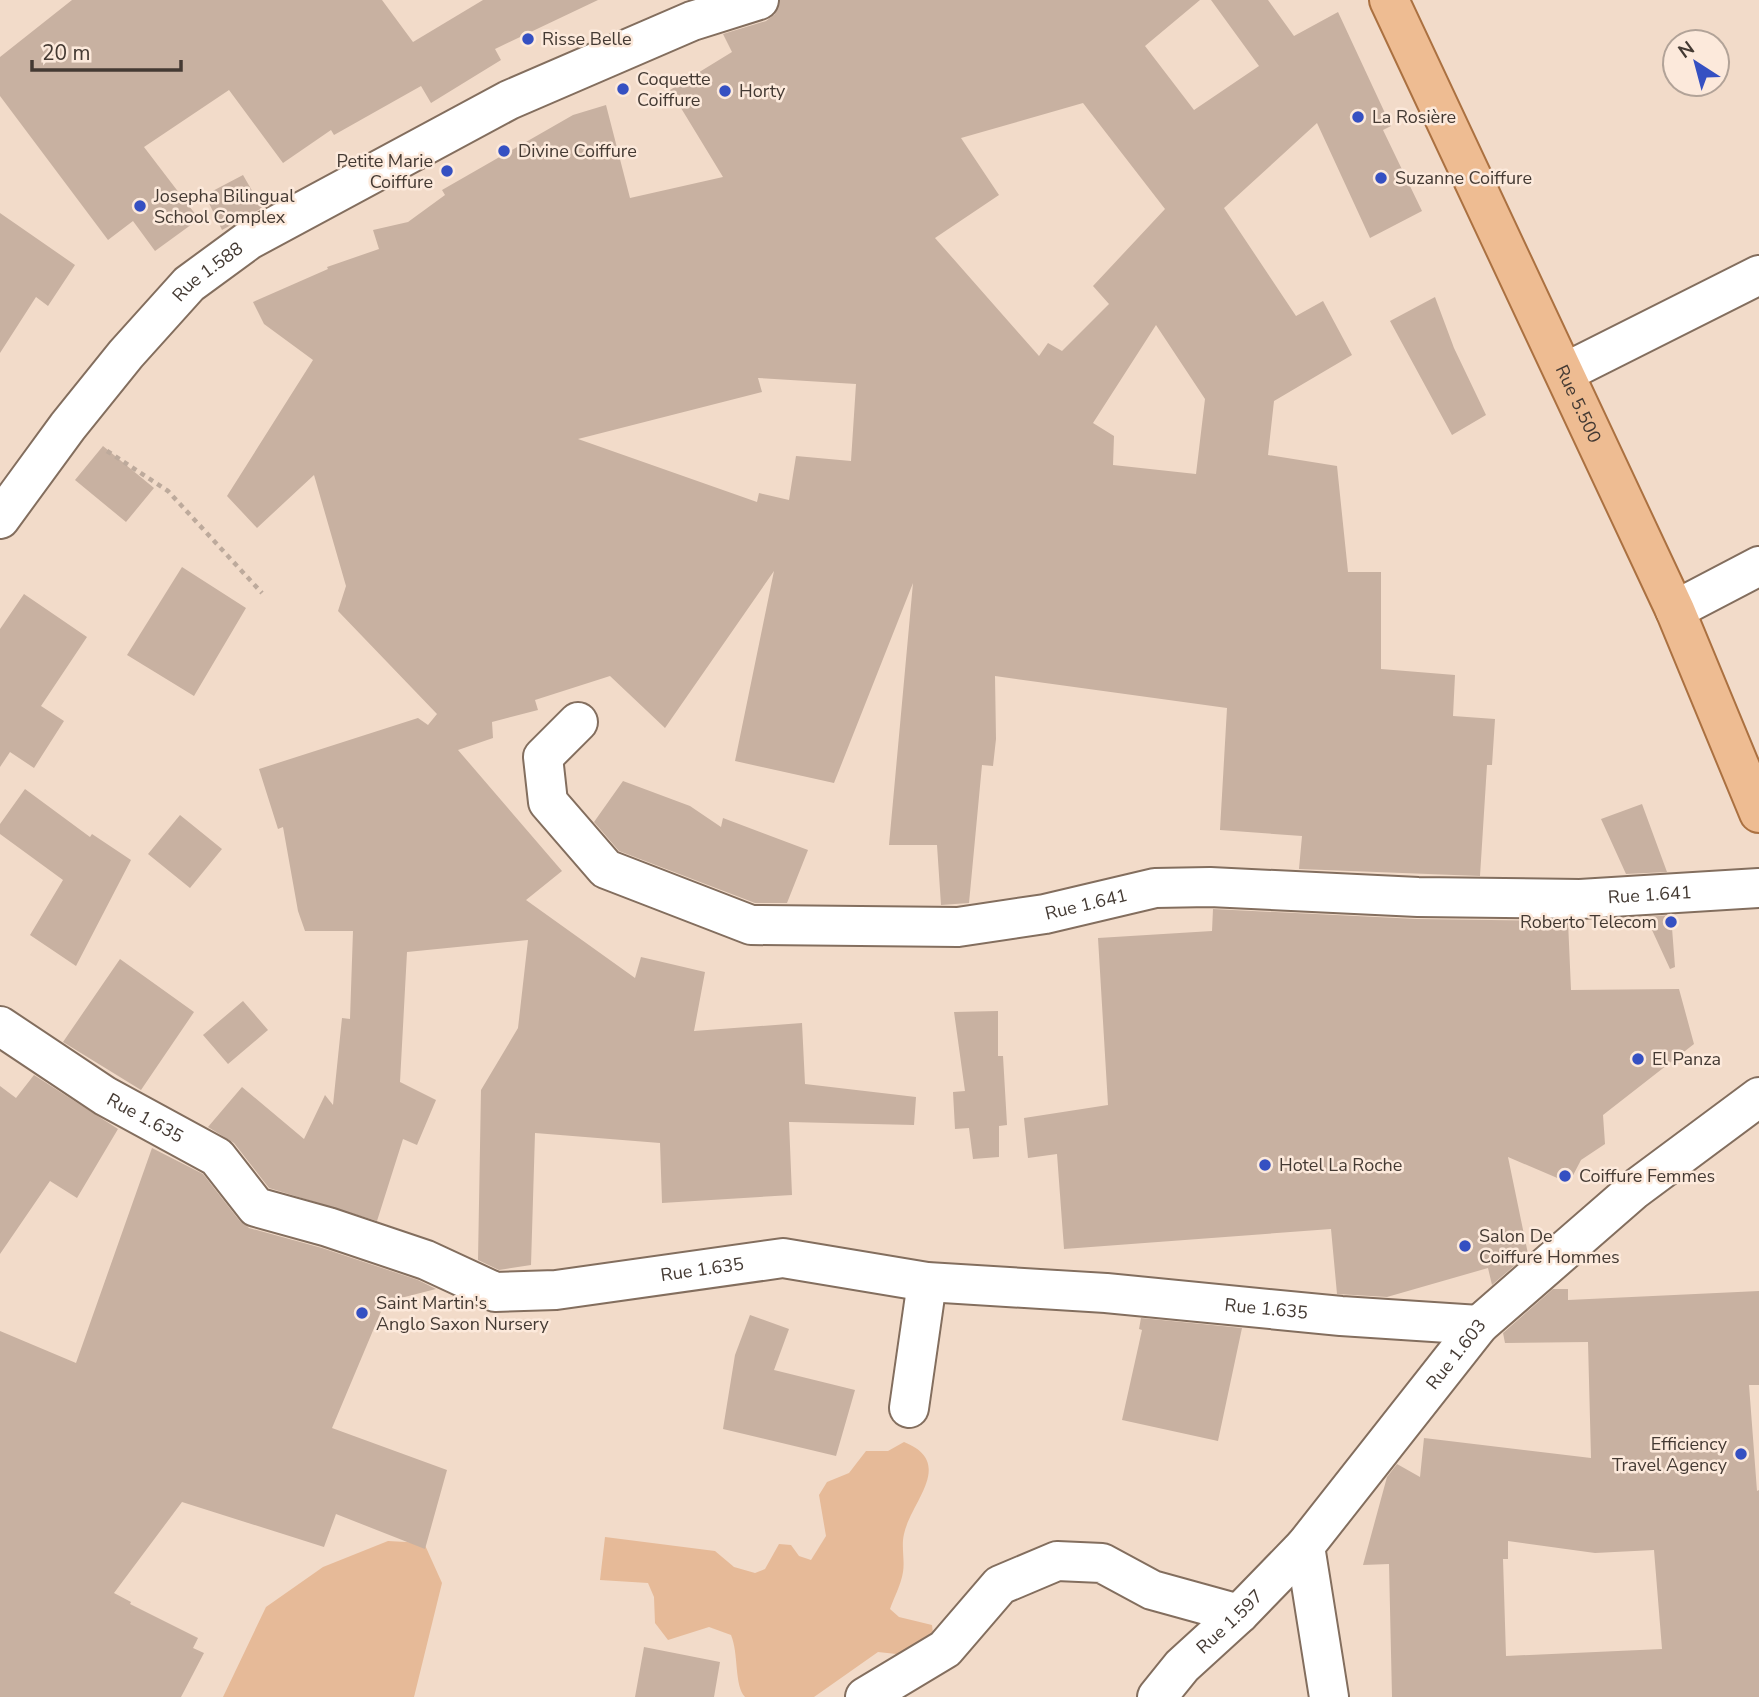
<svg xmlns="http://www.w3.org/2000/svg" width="1759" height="1697" font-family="'Nunito Sans',sans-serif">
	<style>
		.green { fill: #e6ba98 }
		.building { fill: #c8b1a1; fill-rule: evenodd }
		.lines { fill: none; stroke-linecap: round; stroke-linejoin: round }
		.minor-casing { stroke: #836e5e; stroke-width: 42 }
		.major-casing { stroke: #ab7141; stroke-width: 42 }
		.path { stroke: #bdaa9c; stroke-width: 4.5; stroke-dasharray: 5 5; stroke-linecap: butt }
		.minor { stroke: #fff; stroke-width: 38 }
		.major { stroke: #eebc92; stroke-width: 38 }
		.poi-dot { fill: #3550c2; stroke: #fce9db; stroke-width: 2.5 }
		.labels { text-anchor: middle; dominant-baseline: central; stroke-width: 5; stroke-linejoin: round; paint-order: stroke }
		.poi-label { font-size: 18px; fill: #443a33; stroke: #fce9db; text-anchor: start }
		.street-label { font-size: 18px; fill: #443a33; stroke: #fce9db }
	</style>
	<rect width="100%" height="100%" fill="#f2dbc9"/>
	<path class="green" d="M 904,1442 C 956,1463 911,1501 904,1534 C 901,1546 905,1560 903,1572 C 901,1585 894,1597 890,1609 L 899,1617 L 932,1625 L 934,1642 L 915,1656 L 878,1652 L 814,1697 L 745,1697 C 734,1685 739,1654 731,1635 L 709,1627 L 668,1640 L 655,1623 L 654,1597 L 648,1583 L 600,1580 L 605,1537 L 715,1551 L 734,1567 L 755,1573 L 765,1569 L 779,1544 L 791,1545 L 799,1556 L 811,1560 L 826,1536 L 819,1495 L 827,1482 L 849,1473 L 866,1451 L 888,1451 Z
		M 388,1541 L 424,1543 L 442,1583 L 414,1697 L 223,1697 L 266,1607 L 323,1567 Z"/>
	<path class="building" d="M 72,0 L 382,0 L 413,42 L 483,0 L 598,0 L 495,49 L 501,60 L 431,103 L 421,86 L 334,135 L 331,130 L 283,163 L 229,90 L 144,147 L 199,219 L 155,251 L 133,221 L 108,240 L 0,96 L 0,57 Z
		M 780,0 L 1200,0 L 1145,46 L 1194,110 L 1259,66 L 1211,0 L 1268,0 L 1294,36 L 1338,12 L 1391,126 L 1383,130 L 1422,211 L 1370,238 L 1317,123 L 1224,208 L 1296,316 L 1323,301 L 1352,355 L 1274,401 L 1268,455 L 1337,466 L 1348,572 L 1381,572 L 1381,669 L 1455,675 L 1453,716 L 1495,719 L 1492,765 L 1487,765 L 1480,876 L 1299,869 L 1302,836 L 1220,830 L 1227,708 L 995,676 L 996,739 L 993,766 L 982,765 L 969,903 L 941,905 L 937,845 L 889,845 L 913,583 L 834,783 L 735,761 L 774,571 L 665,728 L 610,676 L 535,700 L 538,710 L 492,722 L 493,738 L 458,750 L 562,871 L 526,900 L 635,978 L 641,957 L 705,972 L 694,1031 L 802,1023 L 805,1084 L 916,1097 L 914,1125 L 789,1122 L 792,1195 L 662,1203 L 660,1143 L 535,1133 L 531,1265 L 499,1270 L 478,1260 L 481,1090 L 518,1028 L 528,940 L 407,952 L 400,1082 L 436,1100 L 417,1145 L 403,1139 L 377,1221 L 269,1188 L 234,1143 L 208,1127 L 242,1087 L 304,1139 L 325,1095 L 333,1105 L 342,1018 L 350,1019 L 353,931 L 305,931 L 298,911 L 283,827 L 278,829 L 259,769 L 418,718 L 428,725 L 437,714 L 338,611 L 346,586 L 314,475 L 257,528 L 227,496 L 313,360 L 264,324 L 253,302 L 328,269 L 327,267 L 379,249 L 373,230 L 408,222 L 445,195 L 442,190 L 573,115 L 606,105 L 630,198 L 723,177 L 670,90 L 732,52 L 723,34 L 766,21 L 775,14 ZM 1083,103 L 1165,209 L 1093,286 L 1109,304 L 1062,351 L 1048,343 L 1039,356 L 935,238 L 999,195 L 961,138 ZM 1156,325 L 1205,399 L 1196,474 L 1113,465 L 1114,436 L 1093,423 ZM 758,378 L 856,384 L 851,461 L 796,456 L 789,500 L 759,493 L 757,502 L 578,439 L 762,392 Z
		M 243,175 L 262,208 L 222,230 L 205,195 Z
		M 0,213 L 75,265 L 48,306 L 36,297 L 0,353 Z
		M 1435,297 L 1454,348 L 1486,415 L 1452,435 L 1390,321 Z
		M 103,446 L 154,488 L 126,522 L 75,480 Z
		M 182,567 L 246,608 L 194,696 L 127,655 Z
		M 24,594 L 87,637 L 41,706 L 64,721 L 34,768 L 10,752 L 0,767 L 0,629 Z
		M 623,781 L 690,806 L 721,827 L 723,818 L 808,850 L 787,903 L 755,903 L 619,851 L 594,822 Z
		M 25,789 L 90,837 L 92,834 L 131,860 L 76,966 L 30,935 L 63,880 L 0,834 L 0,824 Z
		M 1642,804 L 1667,872 L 1626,874 L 1601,819 Z
		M 180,815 L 222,849 L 190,888 L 148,854 Z
		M 1213,909 L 1417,919 L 1568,921 L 1571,990 L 1679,989 L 1694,1044 L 1603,1115 L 1605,1144 L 1581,1160 L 1569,1183 L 1508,1157 L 1528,1254 L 1492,1285 L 1488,1268 L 1387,1297 L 1337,1294 L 1331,1229 L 1064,1249 L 1057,1154 L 1028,1158 L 1024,1118 L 1108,1105 L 1098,938 L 1212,931 Z
		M 1671,915 L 1675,967 L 1670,969 L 1646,917 Z
		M 120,959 L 194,1012 L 141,1090 L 63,1042 Z
		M 243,1001 L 268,1030 L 228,1064 L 203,1035 Z
		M 998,1011 L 998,1056 L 1003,1056 L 1007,1125 L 999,1126 L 999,1157 L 973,1159 L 969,1128 L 955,1129 L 953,1092 L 965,1091 L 954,1012 Z
		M 34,1075 L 118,1129 L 77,1198 L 50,1181 L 0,1254 L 0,1086 L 16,1098 Z
		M 152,1148 L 203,1174 L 239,1220 L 249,1228 L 322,1248 L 418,1280 L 436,1289 L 385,1302 L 332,1428 L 447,1470 L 425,1549 L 336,1514 L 324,1547 L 182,1502 L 114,1593 L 131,1602 L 130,1604 L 198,1638 L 193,1648 L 204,1653 L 181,1697 L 0,1697 L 0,1331 L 76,1363 Z
		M 1553,1289 L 1568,1289 L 1568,1300 L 1759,1291 L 1759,1385 L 1749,1385 L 1757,1491 L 1759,1490 L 1759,1697 L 1392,1697 L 1389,1564 L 1363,1565 L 1387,1477 L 1397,1464 L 1420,1477 L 1424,1438 L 1591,1458 L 1588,1342 L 1505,1343 L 1503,1333 ZM 1508,1541 L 1595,1553 L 1654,1550 L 1662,1649 L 1506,1656 L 1503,1559 L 1508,1559 Z
		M 750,1315 L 789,1329 L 774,1370 L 855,1390 L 836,1456 L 723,1429 L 735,1355 Z
		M 1141,1318 L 1242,1328 L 1218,1441 L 1122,1420 L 1142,1330 L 1139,1329 Z
		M 644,1647 L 720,1662 L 714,1697 L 635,1697 Z"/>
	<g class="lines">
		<defs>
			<g id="minor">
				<path d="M 1566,372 L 1759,275"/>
				<path id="s1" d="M 0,519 L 68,426 L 126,354 L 189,284 L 249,240 L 509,100 L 692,21 L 759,0"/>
				<path d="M 1675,610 L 1759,566"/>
				<path id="s2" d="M 578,722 L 543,757 L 548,802 L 606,869 L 751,925 L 958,927 L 1045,914 L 1155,888 L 1210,887 L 1418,897 L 1580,899 L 1759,888"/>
				<path id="s3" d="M 0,1026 L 105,1096 L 217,1157 L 256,1207 L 328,1227 L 426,1260 L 495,1292 L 556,1290 L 783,1258 L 927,1282 L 1106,1293 L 1341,1316 L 1479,1325"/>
				<path d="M 909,1408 L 927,1282"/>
				<path d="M 865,1697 L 945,1649 L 1000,1585 L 1057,1561 L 1102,1563 L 1152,1590 L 1239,1614"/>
				<path id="s4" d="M 1157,1697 L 1182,1666 L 1239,1614 L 1305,1546"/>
				<path id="s5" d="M 1329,1697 L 1305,1546 L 1479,1325 L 1634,1190 L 1759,1097"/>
			</g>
			<g id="major">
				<path id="s6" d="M 1389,0 L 1675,610 L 1759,813"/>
			</g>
		</defs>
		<use href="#minor" class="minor-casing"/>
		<use href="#major" class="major-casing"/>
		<path class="path" d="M 107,451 L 168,491 L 262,593"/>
		<use href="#minor" class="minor"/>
		<use href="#major" class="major"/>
	</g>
	<g class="poi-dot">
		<circle cx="528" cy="39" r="7"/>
		<circle cx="623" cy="89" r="7"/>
		<circle cx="725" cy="91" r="7"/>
		<circle cx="1358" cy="117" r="7"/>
		<circle cx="504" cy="151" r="7"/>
		<circle cx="447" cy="171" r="7"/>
		<circle cx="1381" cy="178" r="7"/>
		<circle cx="140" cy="206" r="7"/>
		<circle cx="1671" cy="922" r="7"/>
		<circle cx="1638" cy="1059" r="7"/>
		<circle cx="1265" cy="1165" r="7"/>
		<circle cx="1565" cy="1176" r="7"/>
		<circle cx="1465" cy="1246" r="7"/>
		<circle cx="362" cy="1313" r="7"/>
		<circle cx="1741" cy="1454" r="7"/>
	</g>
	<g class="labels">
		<g class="poi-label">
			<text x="542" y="39">Risse Belle</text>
			<text x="637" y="79">Coquette<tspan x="637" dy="21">Coiffure</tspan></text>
			<text x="739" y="91">Horty</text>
			<text x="1372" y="117">La Rosière</text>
			<text x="518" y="151">Divine Coiffure</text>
			<text x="433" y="161" text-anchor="end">Petite Marie<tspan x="433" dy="21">Coiffure</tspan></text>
			<text x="1395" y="178">Suzanne Coiffure</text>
			<text x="154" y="196">Josepha Bilingual<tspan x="154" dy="21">School Complex</tspan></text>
			<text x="1657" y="922" text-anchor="end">Roberto Telecom</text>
			<text x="1652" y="1059">El Panza</text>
			<text x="1279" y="1165">Hotel La Roche</text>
			<text x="1579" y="1176">Coiffure Femmes</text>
			<text x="1479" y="1236">Salon De<tspan x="1479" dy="21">Coiffure Hommes</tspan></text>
			<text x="376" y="1303">Saint Martin's<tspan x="376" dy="21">Anglo Saxon Nursery</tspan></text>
			<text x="1727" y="1444" text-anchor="end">Efficiency<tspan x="1727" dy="21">Travel Agency</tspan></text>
		</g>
		<g class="street-label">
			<text stroke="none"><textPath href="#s1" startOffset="324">Rue 1.588</textPath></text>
			<text stroke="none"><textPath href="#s6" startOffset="446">Rue 5.500</textPath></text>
			<text stroke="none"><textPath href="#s2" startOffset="1242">Rue 1.641</textPath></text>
			<text stroke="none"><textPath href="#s2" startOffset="676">Rue 1.641</textPath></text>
			<text stroke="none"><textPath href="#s3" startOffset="172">Rue 1.635</textPath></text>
			<text stroke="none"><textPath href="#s3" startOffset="780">Rue 1.635</textPath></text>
			<text stroke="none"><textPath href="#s3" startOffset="1348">Rue 1.635</textPath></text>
			<text stroke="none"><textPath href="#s5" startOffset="397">Rue 1.603</textPath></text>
			<text stroke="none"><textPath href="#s4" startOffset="105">Rue 1.597</textPath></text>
		</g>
	</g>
	<g transform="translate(1696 63) rotate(324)"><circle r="33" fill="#fce9db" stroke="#b2a398" stroke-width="2"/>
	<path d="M0-5L12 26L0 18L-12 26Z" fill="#3550c2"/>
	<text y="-10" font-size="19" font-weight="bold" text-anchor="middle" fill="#443a33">N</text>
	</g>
	<path d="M32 60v10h149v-10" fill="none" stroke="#443a33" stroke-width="3.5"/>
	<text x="42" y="60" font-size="21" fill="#443a33" stroke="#fce9db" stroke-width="5" paint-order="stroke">20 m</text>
</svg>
